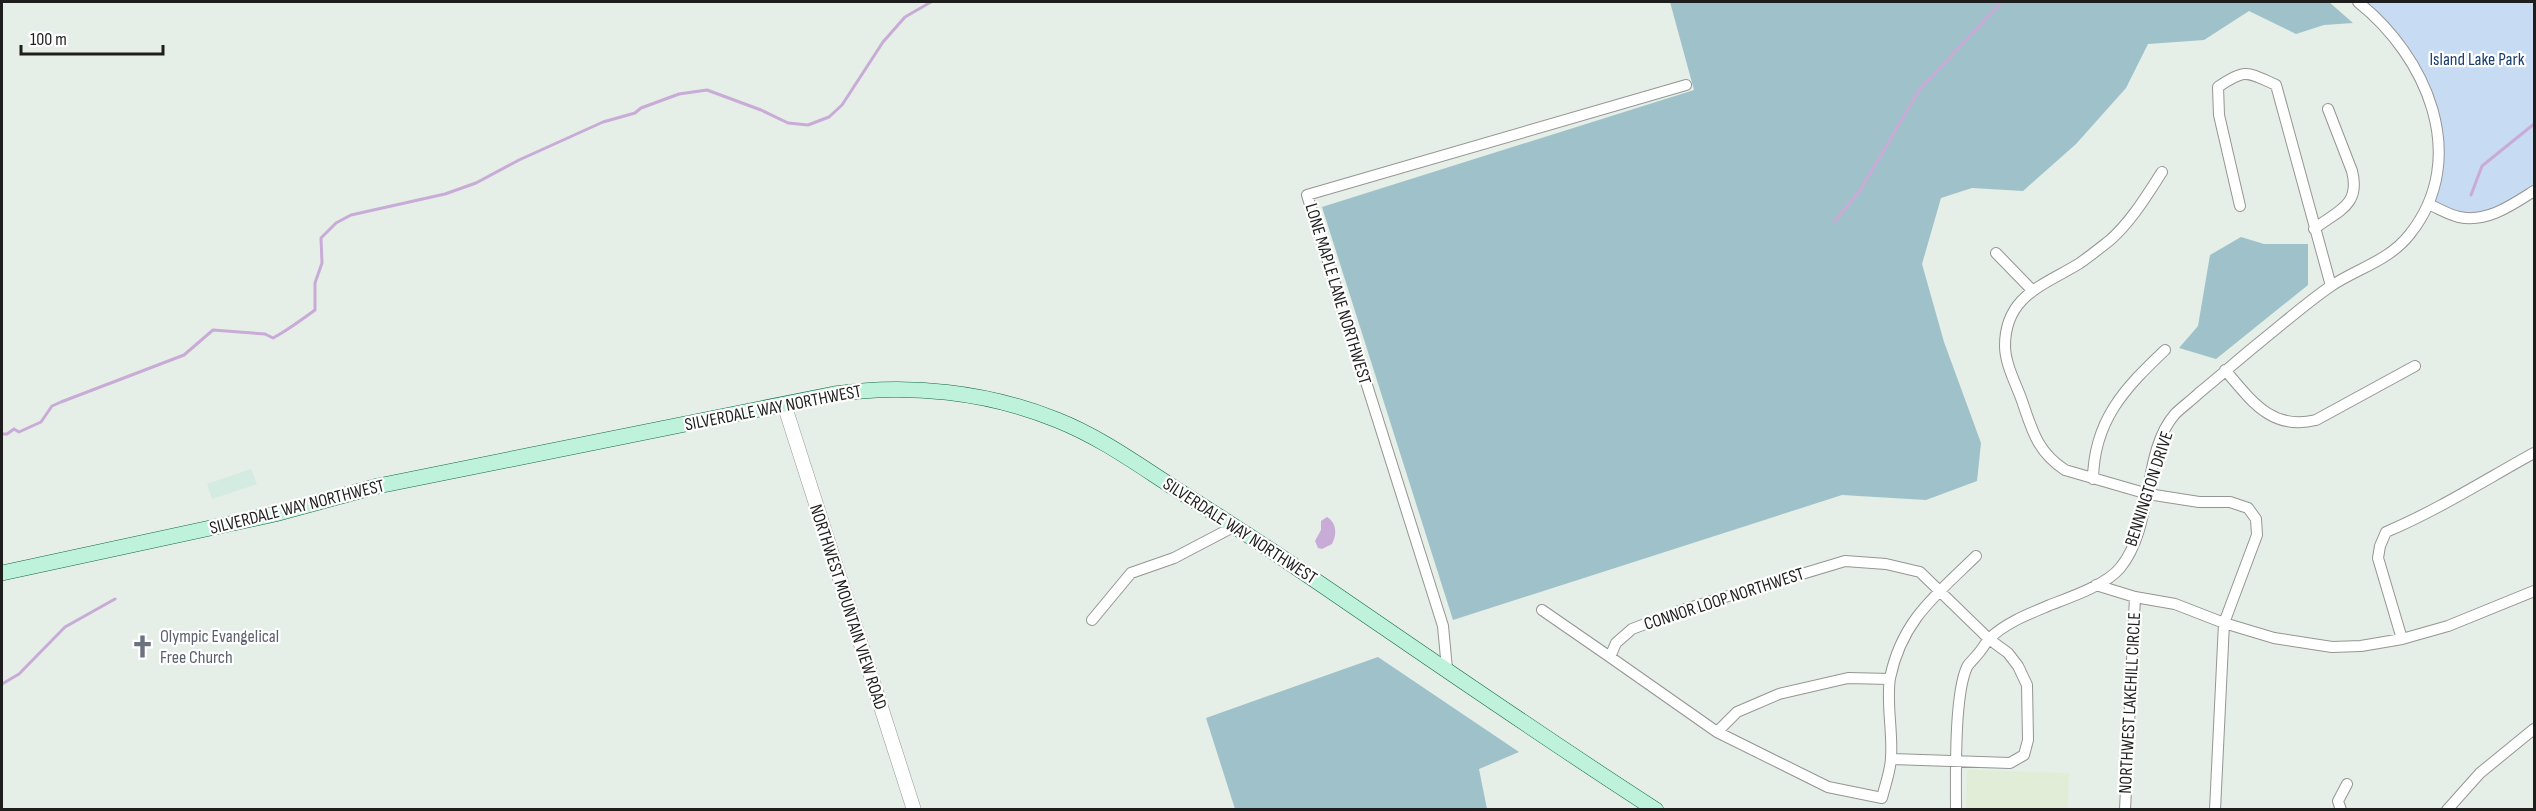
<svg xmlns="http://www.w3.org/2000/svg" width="2536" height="811" font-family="'Sofia Sans Condensed',sans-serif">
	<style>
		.commercial { fill: #e2edd7 }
		.farmland { fill: #d3ebe0 }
		.forest { fill: #9fc1c9 }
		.park { fill: #c7dbf3 }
		.water { fill: #c9abd7 }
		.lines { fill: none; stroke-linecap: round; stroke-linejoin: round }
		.stream { stroke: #c9abd7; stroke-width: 3 }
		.minor-casing { stroke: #959595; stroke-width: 12 }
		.tertiary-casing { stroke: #959595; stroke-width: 15 }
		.secondary-casing { stroke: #116944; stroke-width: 16 }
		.minor { stroke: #fff; stroke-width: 10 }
		.tertiary { stroke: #fff; stroke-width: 14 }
		.secondary { stroke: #bff2da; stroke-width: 15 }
		.labels { text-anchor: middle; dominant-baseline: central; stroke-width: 4.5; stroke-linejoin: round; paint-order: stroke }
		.park-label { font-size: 18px; fill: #184071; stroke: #fff }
		.street-label { font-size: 18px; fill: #1e1e1e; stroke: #fff }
		.worship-label { font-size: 18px; fill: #5b616d; stroke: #fff; text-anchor: start }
	</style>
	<rect width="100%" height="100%" fill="#e5eee7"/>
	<path class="commercial" d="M 1967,770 L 2069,773 L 2068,809 L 1966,809 Z"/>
	<path class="farmland" d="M 251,469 L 257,484 L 212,499 L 207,484 Z"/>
	<path class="forest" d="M 1670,2 L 2329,2 L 2353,23 L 2324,25 L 2296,34 L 2249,11 L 2204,40 L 2148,44 L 2126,88 L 2076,144 L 2023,191 L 1972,188 L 1941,198 L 1922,264 L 1944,342 L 1981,443 L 1977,481 L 1926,500 L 1842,495 L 1453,620 L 1322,207 L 1694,90 Z
		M 2241,237 L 2264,244 L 2308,244 L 2308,285 L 2216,359 L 2179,348 L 2198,326 L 2210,255 Z
		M 1378,657 L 1519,752 L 1479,769 L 1487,809 L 1235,809 L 1206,718 Z"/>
	<path class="park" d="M 2358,2 L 2534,2 L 2534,191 L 2478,218 L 2428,204 L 2439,151 L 2418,72 Z"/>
	<path class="water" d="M 1327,517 C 1337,523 1337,535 1332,544 L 1322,549 L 1318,548 L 1315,541 L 1321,530 L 1321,521 Z"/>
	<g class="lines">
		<path class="stream" d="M 2471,195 L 2482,166 L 2534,124
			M 1834,222 L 1861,189 L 1919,90 L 2002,2
			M 2,434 L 7,434 L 14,429 L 19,432 L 41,422 L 52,406 L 61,402 L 184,355 L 213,330 L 265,334 L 273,338 C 288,330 301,320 315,310 L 315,283 L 322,263 L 321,238 L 336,223 L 351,215 L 445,194 L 476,183 L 519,160 L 603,122 L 635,113 L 641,108 L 679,94 L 707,90 L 761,110 L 788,123 L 808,125 L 829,117 L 842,105 L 883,42 L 905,17 L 931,2
			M 2,684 L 19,674 L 65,627 L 115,599"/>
		<defs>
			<path id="minor" d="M 2162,172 C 2147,195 2131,222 2109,241 C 2100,248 2090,256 2080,263 C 2045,285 2005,295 2005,346 C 2005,363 2015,382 2021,398 C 2032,429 2036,451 2065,470 L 2148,494 L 2199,502 L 2230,502 L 2248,508 L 2256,519 L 2257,535 L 2224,623 L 2215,810
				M 2428,204 C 2438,208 2449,215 2459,217 C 2487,223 2512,205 2534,191
				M 2240,206 L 2219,115 L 2218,87 C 2246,68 2247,72 2276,85 L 2331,286
				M 2314,229 C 2337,211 2361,206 2352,171 L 2328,109
				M 1996,253 L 2032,290
				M 2225,370 C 2251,400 2271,431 2316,420 L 2415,366
				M 2093,479 C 2094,420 2125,388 2165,350
				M 2096,585 L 2135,597 L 2175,604 L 2224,623 L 2274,638 L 2332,647 L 2361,646 L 2402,639 L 2448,626 L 2534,591
				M 1542,610 L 1610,657
				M 1092,620 L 1131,573 L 1174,558 L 1235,526
				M 2402,639 L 2378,558 L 2380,546 L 2386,532 C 2438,510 2485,480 2534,453
				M 1447,669 L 1443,626 L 1307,195 L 1686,85
				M 1717,732 L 1737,712 L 1779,694 L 1848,678 L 1890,679
				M 1892,759 L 2010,763 L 2024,755 L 2028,740 L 2027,685 L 2018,666 L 2008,653 L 1989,639 L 1920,572 L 1886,564 L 1845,561 L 1682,610 L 1632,629 L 1616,643 L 1610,657 L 1717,732 L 1828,787 L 1882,798 C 1885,785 1891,770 1891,757 C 1893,733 1886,702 1890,678 C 1902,620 1936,595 1976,556
				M 1956,810 C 1956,777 1954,695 1967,667 C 1969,663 1974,659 1977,655 C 1982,650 1985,643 1990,638 C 2007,622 2029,614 2050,605 C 2071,597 2106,585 2120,568 C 2155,525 2141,453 2175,414 C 2182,407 2192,400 2199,393 C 2220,376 2239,359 2260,342 C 2284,323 2306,303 2331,286 C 2358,268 2389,261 2410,234 C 2471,157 2426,56 2358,2
				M 2125,810 L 2135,597
				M 2341,810 L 2338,801 L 2347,784
				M 2447,810 L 2480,773 L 2534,729"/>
			<path id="tertiary" d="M 784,404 L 914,810"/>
			<path id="secondary" d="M 2,573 L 275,514 L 378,486 L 834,394 C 908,383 988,392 1057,420 C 1100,437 1137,464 1176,489 C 1209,510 1242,531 1275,553 C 1402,639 1527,727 1656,810"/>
		</defs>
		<use href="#minor" class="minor-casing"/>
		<use href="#tertiary" class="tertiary-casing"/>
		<use href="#secondary" class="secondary-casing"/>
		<use href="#minor" class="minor"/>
		<use href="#tertiary" class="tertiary"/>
		<use href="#secondary" class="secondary"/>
	</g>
	<defs>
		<symbol id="church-bare" viewBox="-9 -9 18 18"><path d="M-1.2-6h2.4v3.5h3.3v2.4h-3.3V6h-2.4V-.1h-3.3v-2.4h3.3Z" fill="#6b7280" stroke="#fff" stroke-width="2.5" paint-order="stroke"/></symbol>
	</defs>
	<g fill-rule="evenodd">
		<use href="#church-bare" x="126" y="630" width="33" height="33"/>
	</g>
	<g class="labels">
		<g class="park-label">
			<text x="2477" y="59">Island Lake Park</text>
		</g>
		<g class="street-label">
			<text transform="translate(1338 294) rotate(73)">LONE MAPLE LANE NORTHWEST</text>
			<text transform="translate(773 408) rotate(-11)">SILVERDALE WAY NORTHWEST</text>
			<text transform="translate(2149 489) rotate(-72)">BENNINGTON DRIVE</text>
			<text transform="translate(297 507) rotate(-14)">SILVERDALE WAY NORTHWEST</text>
			<text transform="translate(1240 531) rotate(33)">SILVERDALE WAY NORTHWEST</text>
			<text transform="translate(1724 599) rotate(-18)">CONNOR LOOP NORTHWEST</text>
			<text transform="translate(848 607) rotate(72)">NORTHWEST MOUNTAIN VIEW ROAD</text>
			<text transform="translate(2130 703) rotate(-87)">NORTHWEST LAKEHILL CIRCLE</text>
		</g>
		<g class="worship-label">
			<text x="160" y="636">Olympic Evangelical<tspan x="160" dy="21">Free Church</tspan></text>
		</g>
	</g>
	<rect width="2536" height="811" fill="none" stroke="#1e1e1e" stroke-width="6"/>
	<path d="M21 45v9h142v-9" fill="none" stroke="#1e1e1e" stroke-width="3"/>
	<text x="30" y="45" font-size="18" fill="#1e1e1e" stroke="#ffffff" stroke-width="4.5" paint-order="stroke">100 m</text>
</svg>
